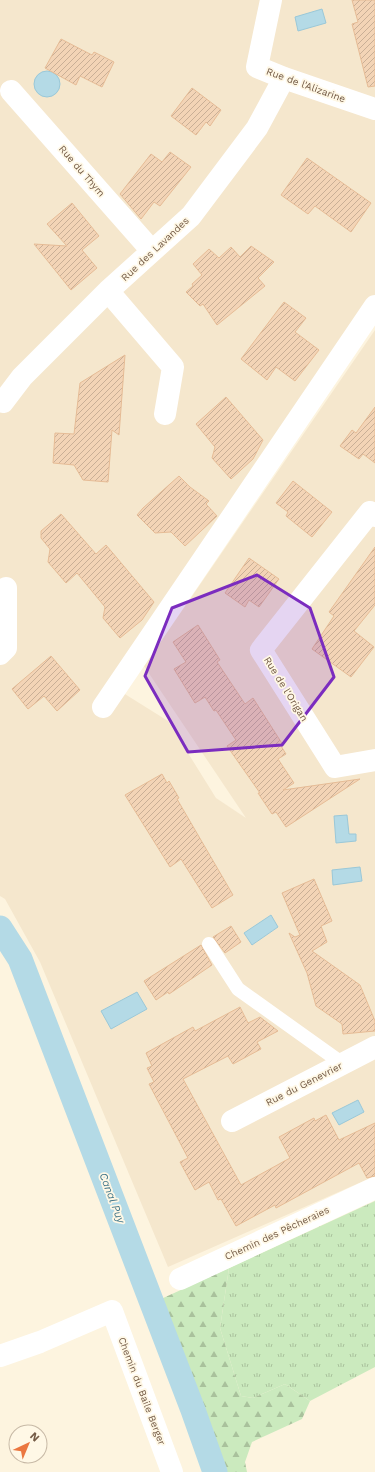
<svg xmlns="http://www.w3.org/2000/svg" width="375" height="1472" font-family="'Work Sans',sans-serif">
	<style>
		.residential { fill: #f5e7cd }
		.grass { fill: url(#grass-tufts) }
		.forest { fill: url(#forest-firs) }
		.water { fill: #b4dae6; stroke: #9ac8d8 }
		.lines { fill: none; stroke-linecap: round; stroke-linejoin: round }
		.canal { stroke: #b4dae6; stroke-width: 25 }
		.building { fill: url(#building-hatch); stroke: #e6bc96 }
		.service { stroke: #fff; stroke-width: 14 }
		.minor { stroke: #fff; stroke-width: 22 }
		.marked { fill: #7b2cbf; fill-opacity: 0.2; stroke: #7b2cbf; stroke-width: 3; stroke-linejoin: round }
		.labels { text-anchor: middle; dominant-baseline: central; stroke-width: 3.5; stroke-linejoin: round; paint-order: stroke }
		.street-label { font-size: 10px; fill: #745b46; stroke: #fff8e6 }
		.water-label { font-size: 11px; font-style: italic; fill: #407588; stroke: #fff8e6 }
	</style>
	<defs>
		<pattern id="grass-tufts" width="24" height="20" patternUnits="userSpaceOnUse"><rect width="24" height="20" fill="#cbeabe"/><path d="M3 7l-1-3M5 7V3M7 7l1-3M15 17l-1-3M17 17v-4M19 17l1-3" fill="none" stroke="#a9c19c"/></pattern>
		<pattern id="forest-firs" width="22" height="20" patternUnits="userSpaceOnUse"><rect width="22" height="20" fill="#cbeabe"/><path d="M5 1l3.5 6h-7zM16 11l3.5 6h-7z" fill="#a9c19c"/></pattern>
		<pattern id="building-hatch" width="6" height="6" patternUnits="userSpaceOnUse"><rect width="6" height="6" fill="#f3d4b6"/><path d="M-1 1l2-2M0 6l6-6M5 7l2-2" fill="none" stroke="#c9af96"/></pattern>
	</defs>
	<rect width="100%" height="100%" fill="#fdf4df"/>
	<path class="residential" d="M 0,0 L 375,0 L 375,304 L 112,686 L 168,721 L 216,798 L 246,818 L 144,666 L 375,330 L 375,1176 L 168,1267 L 40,962 L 5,899 L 0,896 Z"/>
	<path class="grass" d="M 375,1201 L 375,1367 L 310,1401 L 285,1384 L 253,1398 L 241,1396 L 220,1328 L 229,1268 Z"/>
	<path class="forest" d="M 229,1268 L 220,1328 L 241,1396 L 253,1398 L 285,1384 L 310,1401 L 302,1419 L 252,1442 L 245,1462 L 247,1472 L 220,1472 L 161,1299 Z"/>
	<path class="water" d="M 322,9 L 326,23 L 298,31 L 295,17 Z
		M34 84a13 13 0 1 1 26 0a13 13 0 1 1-26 0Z
		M 347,815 L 349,834 L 356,834 L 356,841 L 336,843 L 334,816 Z
		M 360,867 L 362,881 L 333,885 L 332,870 Z
		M 271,915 L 278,927 L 252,945 L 244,933 Z
		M 137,992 L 147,1009 L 111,1029 L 101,1011 Z
		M 358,1100 L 364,1112 L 339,1125 L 332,1113 Z"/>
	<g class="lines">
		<path class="canal" d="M 0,928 L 20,959 L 193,1410 L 215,1472"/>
	</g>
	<path class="building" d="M 352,0 L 375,0 L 375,86 L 368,87 L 352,24 L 358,22 Z
		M 61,39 L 92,55 L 94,52 L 114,62 L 102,87 L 80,76 L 76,85 L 45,68 Z
		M 192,88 L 221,110 L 210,126 L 206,122 L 196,135 L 171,116 Z
		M 170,152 L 191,167 L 160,206 L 154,202 L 141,219 L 120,194 L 151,154 L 162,162 Z
		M 307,158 L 371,203 L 351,232 L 315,206 L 308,214 L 281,195 Z
		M 72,203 L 99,236 L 82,250 L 97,268 L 71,290 L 34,244 L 67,246 L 47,224 Z
		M 251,246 L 274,262 L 258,278 L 265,286 L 217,325 L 203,304 L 200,306 L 186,292 L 193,286 L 192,284 L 202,275 L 193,264 L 209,249 L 219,258 L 231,247 L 240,257 Z
		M 284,302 L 306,318 L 295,332 L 319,350 L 295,381 L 276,367 L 267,380 L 241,359 Z
		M 125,355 L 119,435 L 112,430 L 108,482 L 83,480 L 74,465 L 53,463 L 55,433 L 74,434 L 80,383 Z
		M 226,397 L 263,440 L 253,459 L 231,479 L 212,458 L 215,447 L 196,424 Z
		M 375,407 L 375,463 L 363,454 L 359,459 L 340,446 L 352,430 L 356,433 Z
		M 179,476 L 190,487 L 209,501 L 206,504 L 217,516 L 185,546 L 171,532 L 155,533 L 137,515 L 143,508 Z
		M 293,481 L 332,512 L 312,537 L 286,516 L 288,512 L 276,503 Z
		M 61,514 L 96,554 L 106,545 L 154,602 L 142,620 L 120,638 L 103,618 L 105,607 L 77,573 L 66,583 L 48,562 L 50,549 L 41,538 L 41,531 Z
		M 375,547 L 375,605 L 354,631 L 374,647 L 351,677 L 312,649 L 334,616 L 329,612 Z
		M 249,558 L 279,579 L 259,607 L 249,600 L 245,607 L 225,593 Z
		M 198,625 L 220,660 L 217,662 L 245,704 L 253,698 L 283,745 L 281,746 L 286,754 L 278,759 L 294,783 L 283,790 L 360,779 L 286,827 L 276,812 L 272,814 L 258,793 L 260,793 L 227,746 L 236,740 L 216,710 L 214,711 L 205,697 L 195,703 L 174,669 L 186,662 L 173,642 Z
		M 51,656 L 80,690 L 57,711 L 44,696 L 28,709 L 12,689 Z
		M 162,774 L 167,783 L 169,781 L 179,798 L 177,799 L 233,895 L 212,908 L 181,859 L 170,867 L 125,795 Z
		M 314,879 L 332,921 L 321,926 L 327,942 L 312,951 L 360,985 L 375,1021 L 375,1031 L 343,1034 L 342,1024 L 316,1006 L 307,973 L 289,933 L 295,937 L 300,935 L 282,893 Z
		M 231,926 L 241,942 L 225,953 L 213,937 Z
		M 201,945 L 212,965 L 169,994 L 168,992 L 156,1000 L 144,981 Z
		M 240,1007 L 248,1023 L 260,1017 L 278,1031 L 257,1042 L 261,1049 L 233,1064 L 228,1056 L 183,1079 L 241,1185 L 290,1158 L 279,1137 L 314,1118 L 315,1121 L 326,1115 L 339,1140 L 375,1123 L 375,1176 L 367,1178 L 359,1163 L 276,1208 L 275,1205 L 236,1226 L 221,1199 L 218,1200 L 209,1182 L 195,1190 L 180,1162 L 188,1158 L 149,1084 L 154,1082 L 147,1068 L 152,1066 L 146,1053 L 193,1027 L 195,1031 Z"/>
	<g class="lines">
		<path class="service" d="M 209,944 L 238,989 L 343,1064"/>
		<path class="minor" d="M 271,0 L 257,67 L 284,78 L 375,109
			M 11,91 L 152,251
			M 108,291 L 173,367 L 165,414
			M 3,402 L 22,377 L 108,291 L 191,216 L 257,128 L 284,78
			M 375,516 L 370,512 L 261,650 L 335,767 L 375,760
			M 0,654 L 6,648 L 6,588
			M 103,707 L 375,306
			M 232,1121 L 375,1047
			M 180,1279 L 375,1188
			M 0,1356 L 40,1342 L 112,1311 L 172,1472"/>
	</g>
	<path class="marked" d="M 257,575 L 310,608 L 334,677 L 282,745 L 188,752 L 145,676 L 172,608 Z"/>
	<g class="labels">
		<g class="street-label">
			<text transform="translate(306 85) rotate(20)">Rue de l'Alizarine</text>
			<text transform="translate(82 171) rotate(49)">Rue du Thym</text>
			<text transform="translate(155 249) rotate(-43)">Rue des Lavandes</text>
			<text transform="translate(286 689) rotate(58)">Rue de l'Origan</text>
			<text transform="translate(304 1084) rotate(-27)">Rue du Genevrier</text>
			<text transform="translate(277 1233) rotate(-25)">Chemin des Pêcheraies</text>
			<text transform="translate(142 1391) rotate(69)">Chemin du Baile Berger</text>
		</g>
		<g class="water-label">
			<text transform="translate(112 1198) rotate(69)">Canal Puy</text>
		</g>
	</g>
	<g transform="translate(28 1444) rotate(44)"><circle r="19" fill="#fff8e6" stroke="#c7b9a6"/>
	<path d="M0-3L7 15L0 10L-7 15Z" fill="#eb7740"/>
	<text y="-6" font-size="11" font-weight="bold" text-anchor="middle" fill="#745b46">N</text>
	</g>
</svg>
